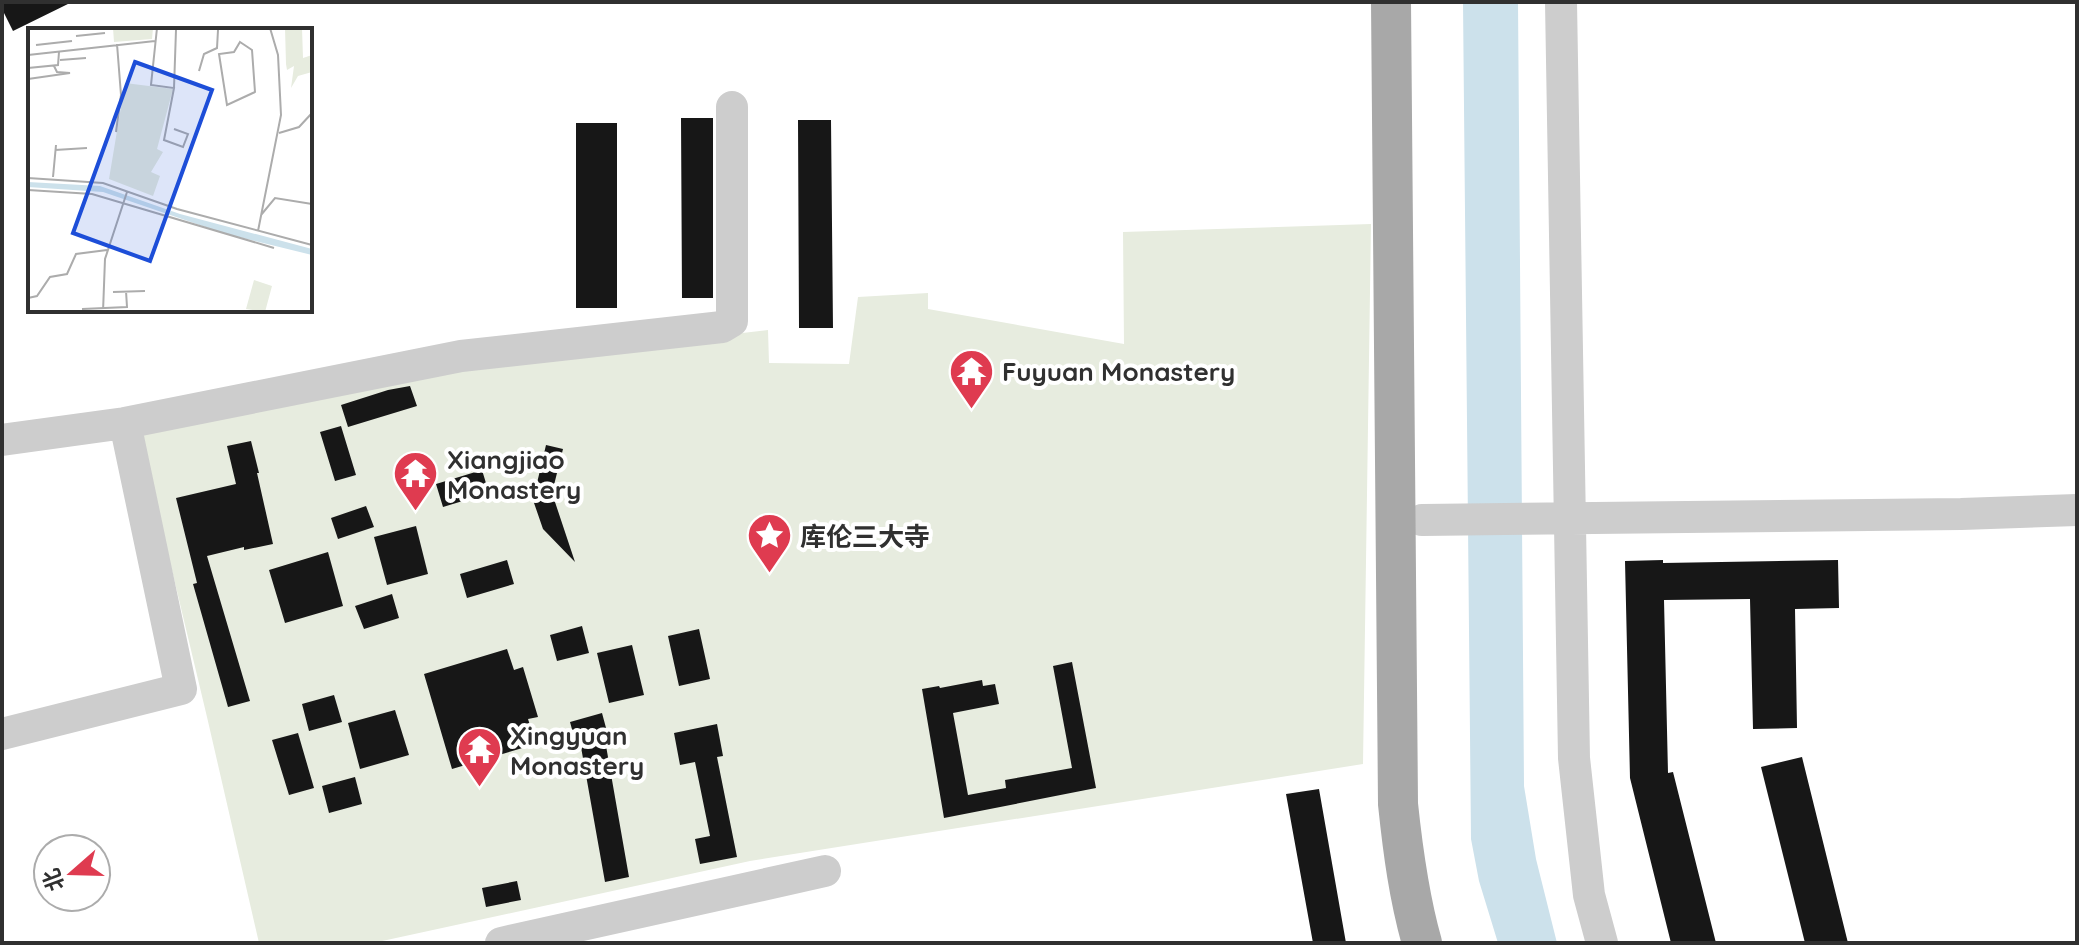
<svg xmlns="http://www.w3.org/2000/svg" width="2079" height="945" font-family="Quicksand,'Noto Sans SC',sans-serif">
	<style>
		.green { fill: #e7ecdf }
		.water { fill: #cce1eb }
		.building { fill: #171717 }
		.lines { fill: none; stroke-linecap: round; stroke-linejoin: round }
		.minor { stroke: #cdcdcd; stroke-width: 32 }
		.major { stroke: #a8a8a8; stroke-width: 40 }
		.labels { text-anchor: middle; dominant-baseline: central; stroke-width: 8; stroke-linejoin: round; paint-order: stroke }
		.poi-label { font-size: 26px; font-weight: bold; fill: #303030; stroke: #fff; text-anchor: start }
		.inset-road { fill: none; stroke: #acacac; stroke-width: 2 }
		.view { fill: #1d4ed8; fill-opacity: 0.15; stroke: #1d4ed8; stroke-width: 4 }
		.inset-edge { fill: none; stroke: #303030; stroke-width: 4 }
	</style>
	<rect width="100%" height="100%" fill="#fff"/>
	<path class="green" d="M 1371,224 L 1363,764 L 750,861 L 373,943 L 259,943 L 207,717 L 139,432 L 402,377 L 639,345 L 768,330 L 769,363 L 849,364 L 858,297 L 928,293 L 928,309 L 1124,344 L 1123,232 Z"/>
	<path class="water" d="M 1463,2 L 1518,2 L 1524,786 L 1536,859 L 1557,943 L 1498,943 L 1479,881 L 1471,839 Z"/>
	<path class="building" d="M 2,2 L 72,2 L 13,31 L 2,9 Z
		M 681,118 L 713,118 L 713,298 L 682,298 Z
		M 798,120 L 831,120 L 833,328 L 799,328 Z
		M 576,123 L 617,123 L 617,308 L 576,308 Z
		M 410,386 L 417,406 L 348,427 L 341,405 L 388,390 Z
		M 341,426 L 356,475 L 335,481 L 320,432 Z
		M 251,441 L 259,473 L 257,473 L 273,544 L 244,550 L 244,547 L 207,556 L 250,701 L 228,707 L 193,584 L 197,583 L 176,498 L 236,484 L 227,446 Z
		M 546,445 L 563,449 L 552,493 L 575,562 L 543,529 L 533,500 Z
		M 482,470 L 489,493 L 443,507 L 436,484 Z
		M 366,506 L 374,527 L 338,539 L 331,518 Z
		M 416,526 L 428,574 L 387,585 L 374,537 Z
		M 328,552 L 343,606 L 285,623 L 269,570 Z
		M 507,560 L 514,584 L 467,598 L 460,574 Z
		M 1663,560 L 1663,563 L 1838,560 L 1839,608 L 1795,609 L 1797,728 L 1753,729 L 1750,599 L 1664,600 L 1668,773 L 1673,772 L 1716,943 L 1671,943 L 1630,778 L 1625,561 Z
		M 392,594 L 399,618 L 364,629 L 355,606 Z
		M 582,626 L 589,653 L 557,661 L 550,635 Z
		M 699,629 L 710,679 L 679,686 L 668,636 Z
		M 632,645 L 644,695 L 609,703 L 597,653 Z
		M 507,649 L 514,670 L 523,667 L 538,717 L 528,719 L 536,744 L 452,769 L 424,674 Z
		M 1072,662 L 1096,788 L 944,818 L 922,689 L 939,686 L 940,688 L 982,680 L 983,686 L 995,684 L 999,704 L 953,713 L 968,795 L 1006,788 L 1005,780 L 1072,768 L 1053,666 Z
		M 334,695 L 342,722 L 309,731 L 302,704 Z
		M 395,710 L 409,755 L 360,769 L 348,723 Z
		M 602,713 L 609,739 L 605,740 L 629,877 L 605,882 L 581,747 L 577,748 L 570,722 Z
		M 717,724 L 723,756 L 717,757 L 737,857 L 700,864 L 695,839 L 710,836 L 695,762 L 680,765 L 674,733 Z
		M 298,733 L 314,788 L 289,795 L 272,740 Z
		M 1802,757 L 1848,943 L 1805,943 L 1761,767 Z
		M 355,777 L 362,804 L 329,813 L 322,786 Z
		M 1319,789 L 1346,943 L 1313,943 L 1286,794 Z
		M 517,881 L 521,900 L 486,907 L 482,888 Z"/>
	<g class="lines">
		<path class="minor" d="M 1561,2 L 1574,758 L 1589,895 L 1602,943
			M 2,440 L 125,423
			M 1422,520 L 1961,514 L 2077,510
			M 2,734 L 181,689 L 125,423 L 461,356 L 722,327 L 732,321 L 732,107
			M 501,943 L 825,871"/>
		<path class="major" d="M 1391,2 L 1398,804 C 1403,852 1409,897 1422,943"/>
	</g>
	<defs>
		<symbol id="temple-pin" viewBox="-11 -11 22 30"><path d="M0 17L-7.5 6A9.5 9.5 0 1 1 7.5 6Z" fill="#df3b50" stroke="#fff"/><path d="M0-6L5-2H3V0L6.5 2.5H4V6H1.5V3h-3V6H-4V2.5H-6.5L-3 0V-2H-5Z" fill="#fff"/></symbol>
		<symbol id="sight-pin" viewBox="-11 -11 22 30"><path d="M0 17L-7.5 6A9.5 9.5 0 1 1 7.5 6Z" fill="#df3b50" stroke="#fff"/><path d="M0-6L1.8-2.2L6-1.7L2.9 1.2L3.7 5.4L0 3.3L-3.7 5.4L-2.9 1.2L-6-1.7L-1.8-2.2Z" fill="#fff"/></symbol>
	</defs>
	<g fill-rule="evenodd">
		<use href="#temple-pin" x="946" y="346" width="51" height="69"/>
		<use href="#temple-pin" x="390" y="448" width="51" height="69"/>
		<use href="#sight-pin" x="744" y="510" width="51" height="69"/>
		<use href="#temple-pin" x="454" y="724" width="51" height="69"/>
	</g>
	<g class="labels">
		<g class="poi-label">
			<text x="1002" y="371">Fuyuan Monastery</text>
			<text x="447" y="459">Xiangjiao<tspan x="447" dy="30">Monastery</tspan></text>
			<text x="800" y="536">库伦三大寺</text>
			<text x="510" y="735">Xingyuan<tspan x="510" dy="30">Monastery</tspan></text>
		</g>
	</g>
	<g transform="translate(28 28)">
		<rect width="284" height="284" fill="#fff"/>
		<path d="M 85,0 L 125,0 L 124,11 L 86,14 ZM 257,0 L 274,0 L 275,30 L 284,27 L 284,44 L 270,48 L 263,60 L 266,38 L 259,42 L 258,36 ZM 97,55 L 145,61 L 129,121 L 135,124 L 123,144 L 132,148 L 125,168 L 81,151 ZM 226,252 L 244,258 L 237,284 L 218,281 Z" fill="#e7ecdf"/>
		<path d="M 0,154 L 72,158 L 152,186 L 284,221 L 284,227 L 195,205 L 75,164 L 0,159 Z" fill="#cce1eb"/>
		<path class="inset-road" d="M 129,0 L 123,57 L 146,60 L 136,112 L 155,119 L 160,106 L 146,101M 128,1 L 242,1M 48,8 L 77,5M 212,14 L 224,22 L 227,64 L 199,77 L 191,26 L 206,24 ZM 8,17 L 44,13M 0,27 L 127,13M 32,32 L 58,30M 0,40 L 30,37 L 31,24M 171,43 L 176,26 L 189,20 L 190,2M 0,51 L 42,45 L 29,44 L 26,38M 146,60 L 148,2M 88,104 L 93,67 L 89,16M 251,105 L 271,99 L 284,85M 27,122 L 59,120M 25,149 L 28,117M 0,150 L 75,155 L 149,181 L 284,217M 0,162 L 64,166 L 246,220M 233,187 L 247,170 L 284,176M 230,203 L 253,87 L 250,27 L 242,0M 85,264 L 117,263M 0,270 L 9,268 L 22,249 L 39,246 L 48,226 L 79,222M 54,281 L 99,279 L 98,263M 75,284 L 77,231 L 99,164"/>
		<path class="view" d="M 107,34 L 184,62 L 122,233 L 45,205 Z"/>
		<rect width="284" height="284" class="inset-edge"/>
	</g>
	<rect width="2079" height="945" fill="none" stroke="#303030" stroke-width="8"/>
	<g transform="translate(72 873) rotate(250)"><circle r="38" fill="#ffffff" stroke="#acacac" stroke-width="2"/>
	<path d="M0-6L14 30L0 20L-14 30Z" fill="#df3b50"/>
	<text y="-12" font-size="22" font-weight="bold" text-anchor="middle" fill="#303030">北</text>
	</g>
</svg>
